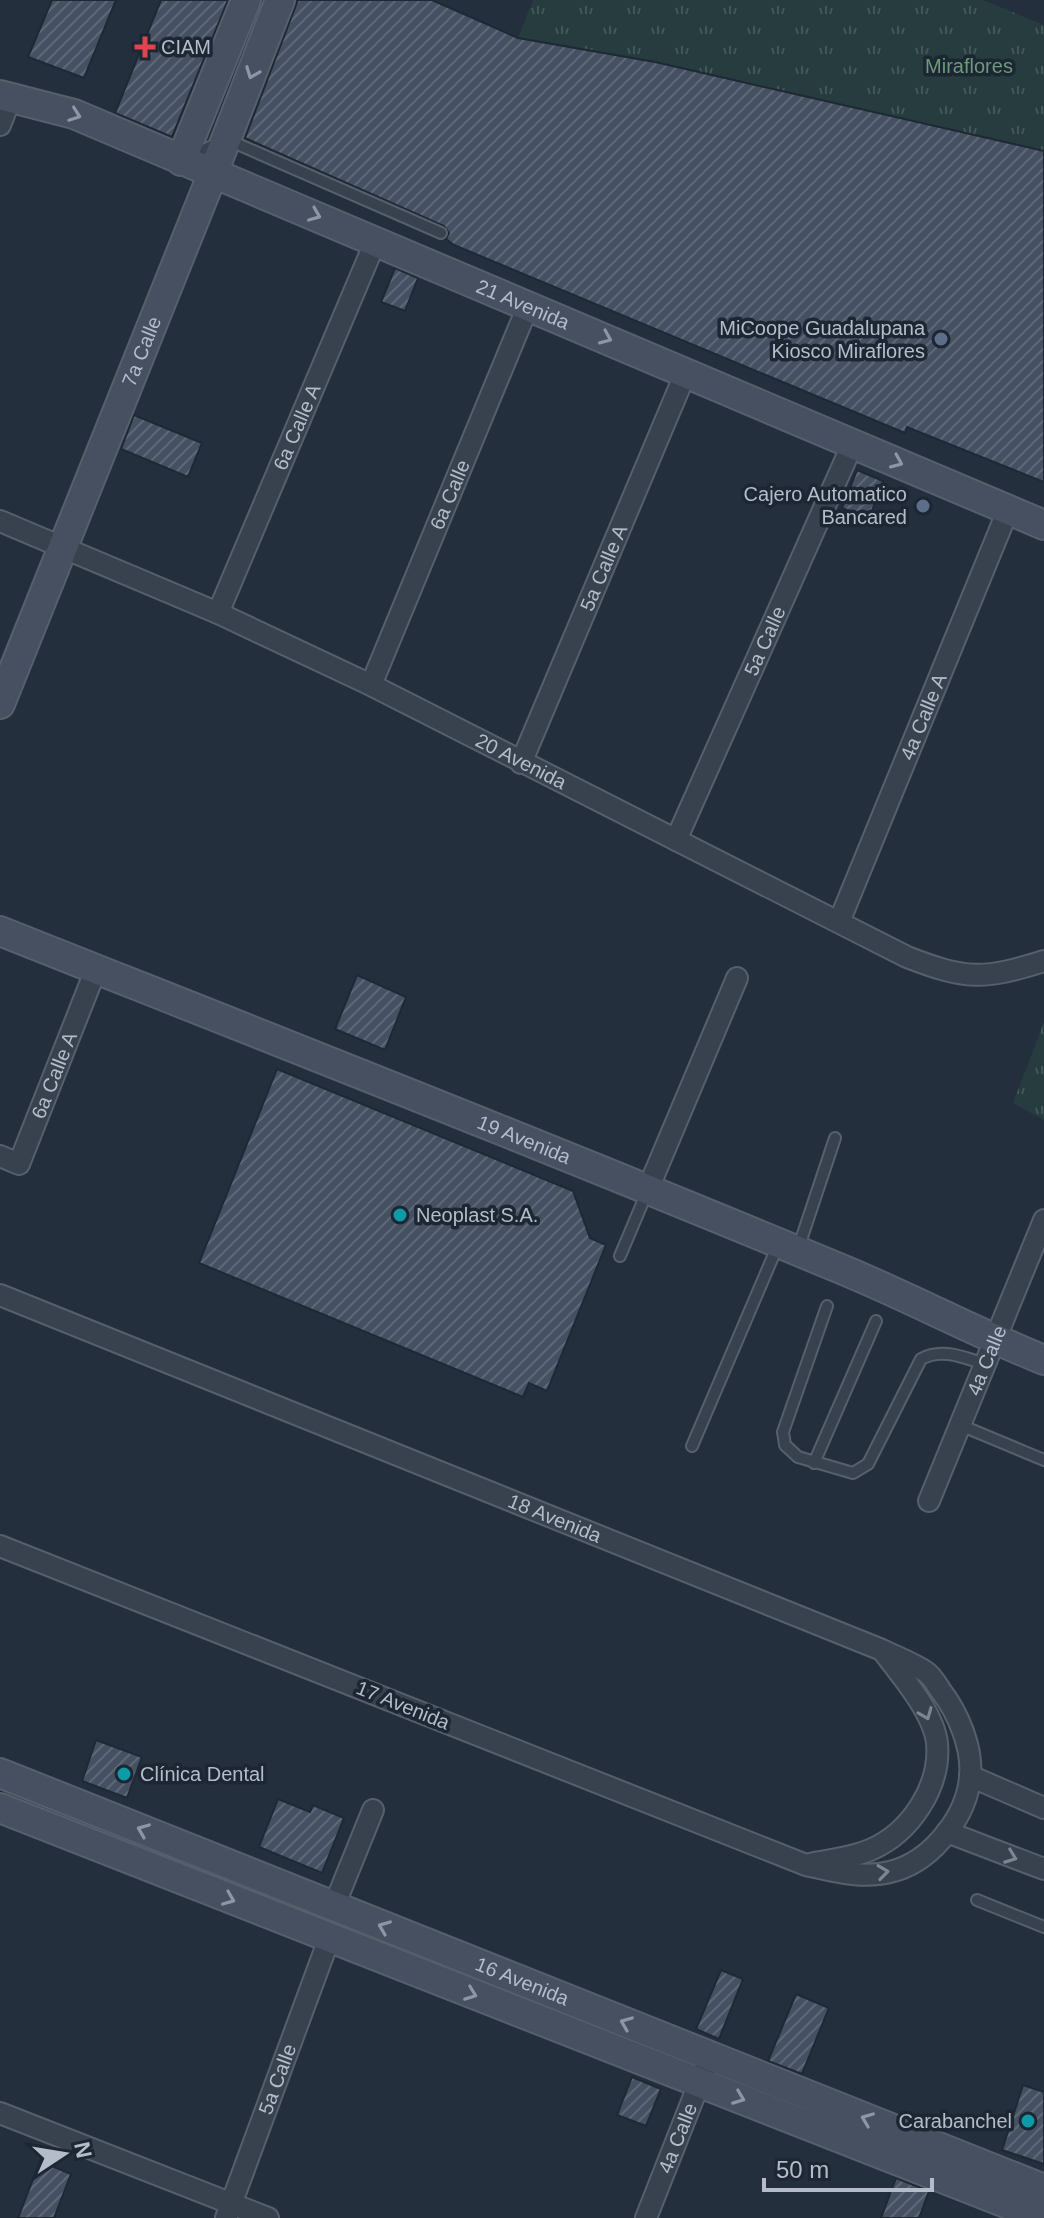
<svg xmlns="http://www.w3.org/2000/svg" width="1044" height="2218" font-family="Helvetica,sans-serif">
	<style>
		.park { fill: url(#park-tufts) }
		.building { fill: url(#building-hatch); stroke: #1f2835; stroke-width: 2 }
		.lines { fill: none; stroke-linecap: round; stroke-linejoin: round }
		.lane-casing { stroke: #565f6c; stroke-width: 14 }
		.street-casing { stroke: #565f6c; stroke-width: 24 }
		.secondary-casing { stroke: #565f6c; stroke-width: 32 }
		.lane { stroke: #38414e; stroke-width: 10 }
		.street { stroke: #38414e; stroke-width: 20 }
		.secondary { stroke: #465061; stroke-width: 28 }
		.oneway { stroke: #8e96a5 }
		.oneway2 { stroke: #7c8592 }
		.health-dot { fill: #e0444e; stroke: #1d2633; stroke-width: 3 }
		.service-dot { fill: #5c6f8a; stroke: #1d2633; stroke-width: 3 }
		.culture-dot { fill: #0f9aa8; stroke: #1d2633; stroke-width: 3 }
		.labels { text-anchor: middle; dominant-baseline: central; stroke-width: 7; stroke-linejoin: round; paint-order: stroke }
		.poi-label { font-size: 20px; fill: #b4bcc9; stroke: #1d2633; text-anchor: start }
		.park-label { font-size: 20px; fill: #6b9a76; stroke: #1d2633 }
		.street-label { font-size: 20px; fill: #b4bcc9; stroke: #1d2633 }
	</style>
	<defs>
		<pattern id="park-tufts" width="24" height="20" patternUnits="userSpaceOnUse" patternTransform="scale(2)"><rect width="24" height="20" fill="#263c3f"/><path d="M3 7l-1-3M5 7V3M7 7l1-3M15 17l-1-3M17 17v-4M19 17l1-3" fill="none" stroke="#435659"/></pattern>
		<pattern id="building-hatch" width="6" height="6" patternUnits="userSpaceOnUse" patternTransform="scale(2)"><rect width="6" height="6" fill="#455162"/><path d="M-1 1l2-2M0 6l6-6M5 7l2-2" fill="none" stroke="#5d6877"/></pattern>
	</defs>
	<rect width="100%" height="100%" fill="#242f3e"/>
	<path class="park" d="M 533,0 L 983,0 L 1044,25 L 1044,151 L 655,62 L 518,38 Z
		M 1044,1022 L 1044,1120 L 1013,1103 Z"/>
	<path class="building" d="M 52,0 L 116,0 L 84,78 L 28,57 Z
		M 161,0 L 228,0 L 172,137 L 115,113 Z
		M 298,0 L 432,0 L 518,38 L 655,62 L 1044,151 L 1044,482 L 907,427 L 905,433 L 454,245 L 446,239 L 449,233 L 444,226 L 245,138 Z
		M 395,268 L 418,278 L 405,311 L 381,302 Z
		M 134,415 L 202,443 L 188,477 L 121,449 Z
		M 857,470 L 883,481 L 869,519 L 842,508 Z
		M 357,975 L 406,997 L 385,1050 L 335,1029 Z
		M 277,1069 L 573,1191 L 590,1238 L 606,1245 L 547,1391 L 529,1383 L 523,1397 L 199,1263 Z
		M 96,1740 L 142,1757 L 127,1798 L 82,1781 Z
		M 278,1799 L 310,1812 L 313,1805 L 344,1818 L 322,1873 L 259,1847 Z
		M 721,1970 L 743,1979 L 719,2039 L 696,2029 Z
		M 796,1994 L 829,2008 L 802,2074 L 768,2061 Z
		M 632,2077 L 661,2089 L 646,2126 L 617,2115 Z
		M 1023,2085 L 1044,2092 L 1044,2164 L 1002,2150 Z
		M 40,2161 L 71,2174 L 54,2218 L 18,2218 Z
		M 896,2178 L 929,2191 L 919,2218 L 881,2218 Z"/>
	<g class="lines">
		<defs>
			<path id="lane" d="M 190,157 L 226,139 L 441,233
				M 798,1249 L 835,1138
				M 620,1256 L 647,1192
				M 827,1306 L 783,1432 L 785,1445 L 798,1457 L 853,1473 L 868,1464 L 921,1359 C 942,1347 965,1358 985,1364
				M 960,1425 L 1044,1460
				M 692,1446 L 778,1245
				M 814,1463 L 876,1321
				M 977,1900 L 1044,1927"/>
			<g id="street">
				<path d="M 0,125 L 11,97"/>
				<path id="s1" d="M 0,521 L 218,613 L 371,685 L 907,957 C 966,980 984,980 1044,961"/>
				<path id="s2" d="M 218,613 L 376,240"/>
				<path id="s3" d="M 371,685 L 528,306"/>
				<path id="s4" d="M 521,763 L 686,372"/>
				<path id="s5" d="M 676,840 L 853,443"/>
				<path id="s6" d="M 839,922 L 1008,510"/>
				<path id="s7" d="M 0,1156 L 19,1164 L 96,969"/>
				<path d="M 648,1189 L 737,978"/>
				<path id="s8" d="M 0,1295 L 882,1650 C 896,1657 913,1663 926,1672 C 932,1676 937,1685 941,1691 C 958,1713 973,1748 970,1777 C 967,1815 934,1858 897,1870 C 866,1880 837,1872 806,1865 L 0,1546"/>
				<path id="s9" d="M 929,1501 L 1044,1220"/>
				<path d="M 970,1776 L 1044,1808"/>
				<path d="M 947,1832 L 1044,1869"/>
				<path d="M 810,1864 C 829,1860 852,1858 870,1850 C 910,1833 941,1787 937,1743 C 934,1714 902,1676 885,1654"/>
				<path d="M 334,1906 L 373,1810"/>
				<path d="M 0,2113 L 268,2218"/>
				<path id="s10" d="M 226,2218 L 329,1939"/>
				<path id="s11" d="M 646,2218 L 704,2071"/>
			</g>
			<g id="secondary">
				<path id="s12" d="M 0,95 L 74,114 L 1044,525"/>
				<path d="M 181,161 L 246,0"/>
				<path id="s13" d="M 0,704 L 213,173 L 280,0"/>
				<path id="s14" d="M 0,931 C 282,1043 565,1154 846,1271 C 913,1299 977,1333 1044,1360"/>
				<path id="s15" d="M 0,1773 L 1044,2189"/>
				<path d="M 0,1808 L 1044,2218"/>
			</g>
		</defs>
		<use href="#lane" class="lane-casing"/>
		<use href="#street" class="street-casing"/>
		<use href="#secondary" class="secondary-casing"/>
		<use href="#lane" class="lane"/>
		<use href="#street" class="street"/>
		<use href="#secondary" class="secondary"/>
	</g>
	<defs><path id="oneway-chevron" d="M-2-3.5L2.5 0L-2 3.5" fill="none" stroke-width="1.6" stroke-linecap="round" stroke-linejoin="round" transform="scale(2)"/></defs>
	<g class="oneway">
		<use href="#oneway-chevron" transform="translate(252 73) rotate(111)"/>
		<use href="#oneway-chevron" transform="translate(75 115) rotate(20)"/>
		<use href="#oneway-chevron" transform="translate(315 215) rotate(22)"/>
		<use href="#oneway-chevron" transform="translate(606 338) rotate(23)"/>
		<use href="#oneway-chevron" transform="translate(897 462) rotate(23)"/>
		<use href="#oneway-chevron" transform="translate(143 1830) rotate(-158)"/>
		<use href="#oneway-chevron" transform="translate(229 1899) rotate(22)"/>
		<use href="#oneway-chevron" transform="translate(384 1927) rotate(-158)"/>
		<use href="#oneway-chevron" transform="translate(471 1994) rotate(21)"/>
		<use href="#oneway-chevron" transform="translate(626 2023) rotate(-158)"/>
		<use href="#oneway-chevron" transform="translate(739 2098) rotate(21)"/>
		<use href="#oneway-chevron" transform="translate(867 2119) rotate(-158)"/>
	</g>
	<g class="oneway2">
		<use href="#oneway-chevron" transform="translate(926 1714) rotate(68)"/>
		<use href="#oneway-chevron" transform="translate(1011 1857) rotate(21)"/>
		<use href="#oneway-chevron" transform="translate(883 1872) rotate(-8)"/>
	</g>
	<path class="health-dot" d="M141 35h8v8h8v8h-8v8h-8v-8h-8v-8h8z"/>
	<g class="service-dot">
		<circle cx="941" cy="339" r="8"/>
		<circle cx="923" cy="506" r="8"/>
	</g>
	<g class="culture-dot">
		<circle cx="400" cy="1215" r="8"/>
		<circle cx="124" cy="1774" r="8"/>
		<circle cx="1028" cy="2121" r="8"/>
	</g>
	<g class="labels">
		<g class="poi-label">
			<text x="161" y="47">CIAM</text>
			<text x="925" y="328" text-anchor="end">MiCoope Guadalupana<tspan x="925" dy="23">Kiosco Miraflores</tspan></text>
			<text x="907" y="494" text-anchor="end">Cajero Automatico<tspan x="907" dy="23">Bancared</tspan></text>
			<text x="416" y="1215">Neoplast S.A.</text>
			<text x="140" y="1774">Clínica Dental</text>
			<text x="1012" y="2121" text-anchor="end">Carabanchel</text>
		</g>
		<g class="park-label">
			<text x="969" y="66">Miraflores</text>
		</g>
		<g class="street-label">
			<text stroke="none"><textPath href="#s12" startOffset="564">21 Avenida</textPath></text>
			<text stroke="none"><textPath href="#s13" startOffset="380">7a Calle</textPath></text>
			<text stroke="none"><textPath href="#s2" startOffset="202">6a Calle A</textPath></text>
			<text stroke="none"><textPath href="#s3" startOffset="206">6a Calle</textPath></text>
			<text stroke="none"><textPath href="#s4" startOffset="212">5a Calle A</textPath></text>
			<text stroke="none"><textPath href="#s5" startOffset="218">5a Calle</textPath></text>
			<text stroke="none"><textPath href="#s6" startOffset="222">4a Calle A</textPath></text>
			<text stroke="none"><textPath href="#s1" startOffset="574">20 Avenida</textPath></text>
			<text stroke="none"><textPath href="#s7" startOffset="116">6a Calle A</textPath></text>
			<text stroke="none"><textPath href="#s14" startOffset="564">19 Avenida</textPath></text>
			<text stroke="none"><textPath href="#s9" startOffset="152">4a Calle</textPath></text>
			<text stroke="none"><textPath href="#s8" startOffset="598">18 Avenida</textPath></text>
			<text transform="translate(403 1705) rotate(22)">17 Avenida</text>
			<text stroke="none"><textPath href="#s15" startOffset="562">16 Avenida</textPath></text>
			<text stroke="none"><textPath href="#s10" startOffset="148">5a Calle</textPath></text>
			<text stroke="none"><textPath href="#s11" startOffset="86">4a Calle</textPath></text>
		</g>
	</g>
	<g transform="translate(64 2154) rotate(78)" stroke="#1d2633" stroke-width="6" paint-order="stroke">
	<path d="M0-6L14 30L0 20L-14 30Z" fill="#b4bcc9"/>
	<text y="-12" font-size="22" font-weight="bold" text-anchor="middle" fill="#b4bcc9">N</text>
	</g>
	<path d="M764 2178v12h168v-12" fill="none" stroke="#b4bcc9" stroke-width="4"/>
	<text x="776" y="2178" font-size="24" fill="#b4bcc9" stroke="#1d2633" stroke-width="6" paint-order="stroke">50 m</text>
</svg>
